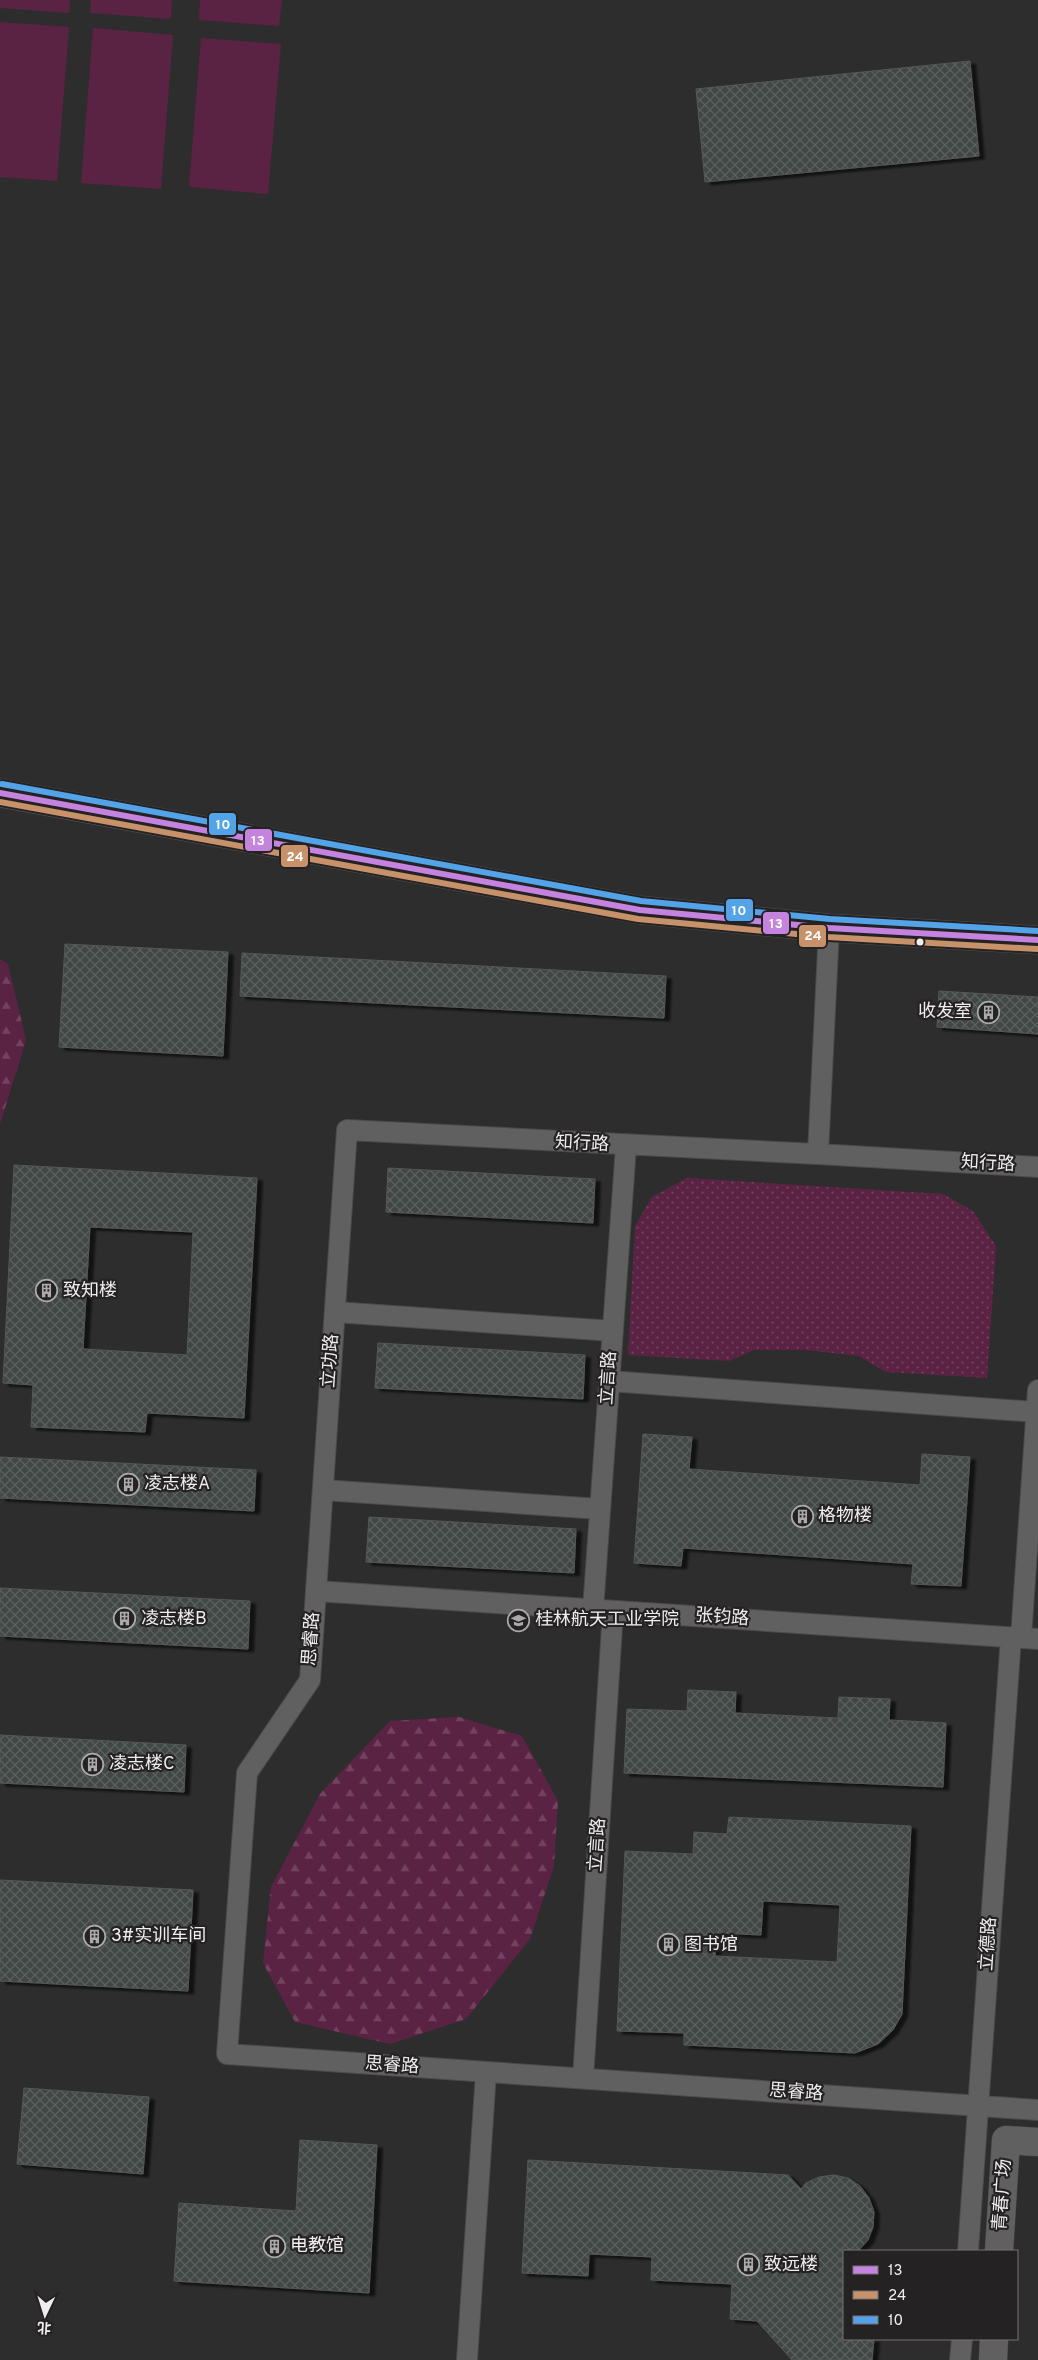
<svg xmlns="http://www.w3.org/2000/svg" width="1038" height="2360" font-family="Overpass,'Noto Sans SC',sans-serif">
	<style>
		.grass { fill: url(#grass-dots) }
		.forest { fill: url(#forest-firs) }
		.park { fill: #5b2343 }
		.building { fill: url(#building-cross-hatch); stroke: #565757; fill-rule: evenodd; filter: url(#shadow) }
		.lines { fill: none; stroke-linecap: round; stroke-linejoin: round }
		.lane-casing { stroke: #4a4949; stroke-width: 22 }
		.street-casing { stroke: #4a4949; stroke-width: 29 }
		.secondary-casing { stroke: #4a4949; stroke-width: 29 }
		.lane { stroke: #616060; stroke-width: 20 }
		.street { stroke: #616060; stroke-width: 28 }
		.secondary { stroke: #616060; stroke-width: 28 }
		.bus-1-casing { stroke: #252224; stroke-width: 10 }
		.bus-2-casing { stroke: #252224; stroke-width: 10 }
		.bus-3-casing { stroke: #252224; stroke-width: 10 }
		.bus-1 { stroke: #c483df; stroke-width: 6 }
		.bus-2 { stroke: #c7916a; stroke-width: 6 }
		.bus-3 { stroke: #53a3e8; stroke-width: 6 }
		.bus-dot { fill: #efedee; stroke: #252224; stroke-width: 2 }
		.labels { text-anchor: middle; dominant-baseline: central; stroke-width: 4.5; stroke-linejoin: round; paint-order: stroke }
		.poi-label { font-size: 18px; fill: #efedee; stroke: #252224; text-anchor: start }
		.street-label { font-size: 18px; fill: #efedee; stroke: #252224 }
		.line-badge { stroke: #252224; stroke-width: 2 }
		.badge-label { font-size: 14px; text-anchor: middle; font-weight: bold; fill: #fff }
	</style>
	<defs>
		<pattern id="grass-dots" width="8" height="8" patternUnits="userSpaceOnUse" patternTransform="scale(1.25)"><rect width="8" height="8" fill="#5b2343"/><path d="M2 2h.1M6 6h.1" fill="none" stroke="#73435e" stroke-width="1.8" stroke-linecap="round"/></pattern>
		<pattern id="forest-firs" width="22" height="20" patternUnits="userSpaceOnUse" patternTransform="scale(1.25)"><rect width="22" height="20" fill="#5b2343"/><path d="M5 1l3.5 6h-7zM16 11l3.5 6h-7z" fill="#73435e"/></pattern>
		<pattern id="building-cross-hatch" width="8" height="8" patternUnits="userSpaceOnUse" patternTransform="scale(1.25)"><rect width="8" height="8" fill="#404645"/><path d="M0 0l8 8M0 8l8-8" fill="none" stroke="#5c6160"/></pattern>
		<filter id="shadow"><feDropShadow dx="5.5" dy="3" stdDeviation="1" flood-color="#0009"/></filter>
	</defs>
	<rect width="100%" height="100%" fill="#2e2d2d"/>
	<path class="grass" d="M 687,1178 L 943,1194 L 973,1211 L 996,1246 L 987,1378 L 886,1372 L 859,1356 L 805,1350 L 754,1350 L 729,1361 L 628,1355 L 635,1226 L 652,1197 Z"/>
	<path class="forest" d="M 0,959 L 8,964 L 26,1040 L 0,1124 Z
		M 459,1717 L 522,1736 L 558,1801 L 554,1866 L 530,1939 L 466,2019 L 390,2044 L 295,2022 L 263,1963 L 271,1887 L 320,1794 L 390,1721 Z"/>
	<path class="park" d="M 0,0 L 70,0 L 69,13 L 0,8 Z
		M 91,0 L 172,0 L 171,19 L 90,13 Z
		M 200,0 L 282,0 L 279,26 L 199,20 Z
		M 0,22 L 69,27 L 57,181 L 0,177 Z
		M 93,28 L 173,35 L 161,189 L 81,183 Z
		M 201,38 L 281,44 L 268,194 L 189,187 Z"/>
	<path class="building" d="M 970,61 L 979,156 L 705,182 L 696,89 Z
		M 65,944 L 228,952 L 223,1056 L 59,1047 Z
		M 242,953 L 666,976 L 664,1018 L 240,996 Z
		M 939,991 L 1038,997 L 1038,1034 L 937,1027 Z
		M 14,1165 L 257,1178 L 244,1418 L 147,1413 L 145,1432 L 31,1427 L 33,1385 L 3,1383 ZM 90,1227 L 193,1232 L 187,1355 L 83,1349 Z
		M 388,1168 L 595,1179 L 593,1223 L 386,1212 Z
		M 378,1343 L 585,1355 L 583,1399 L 375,1388 Z
		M 643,1434 L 692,1437 L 689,1469 L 920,1485 L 922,1454 L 970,1457 L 961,1586 L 911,1584 L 913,1564 L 683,1548 L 681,1566 L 634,1563 Z
		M 0,1457 L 256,1470 L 254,1511 L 0,1498 Z
		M 369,1517 L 576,1529 L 574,1573 L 366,1562 Z
		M 0,1588 L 250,1601 L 248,1649 L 0,1636 Z
		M 688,1690 L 736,1692 L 735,1713 L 838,1718 L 839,1697 L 890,1699 L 889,1720 L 946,1723 L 943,1787 L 624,1773 L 627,1709 L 687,1711 Z
		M 0,1735 L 186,1745 L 184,1792 L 0,1783 Z
		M 729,1817 L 911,1826 L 902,2014 L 893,2030 L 878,2044 L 855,2053 L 684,2045 L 684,2033 L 617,2031 L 625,1851 L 693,1854 L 694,1832 L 727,1834 ZM 763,1901 L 840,1905 L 837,1962 L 715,1956 L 716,1933 L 761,1935 Z
		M 0,1880 L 193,1890 L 188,1991 L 0,1981 Z
		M 24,2088 L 149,2097 L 143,2174 L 17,2164 Z
		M 300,2140 L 377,2145 L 369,2293 L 174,2281 L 179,2203 L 296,2211 Z
		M 528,2160 L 788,2175 L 801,2189 L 806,2183 L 819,2177 L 834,2175 L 848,2178 L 860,2186 L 869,2198 L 874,2212 L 873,2227 L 868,2240 L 858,2251 L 844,2251 L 844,2339 L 874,2339 L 872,2360 L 792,2360 L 757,2321 L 730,2319 L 732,2284 L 651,2280 L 652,2257 L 589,2254 L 588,2276 L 522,2273 Z"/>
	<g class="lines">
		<defs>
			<path id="lane" d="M 829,928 L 818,1154 L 1038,1167
				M 818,1154 L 347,1130 L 310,1680 L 247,1773 L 227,2054 L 1038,2110
				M 335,1312 L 613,1331
				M 609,1381 L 1036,1412
				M 323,1490 L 600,1509
				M 316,1591 L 1038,1639
				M 593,1610 L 626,1146
				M 1021,1638 L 1038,1390
				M 583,2078 L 613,1611
				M 968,2251 L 1011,1637
				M 467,2360 L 486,2072
				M 960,2360 L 962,2339"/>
			<path id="street" d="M 999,2251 L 1006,2140 L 1038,2142
				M 993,2360 L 994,2339"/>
			<path id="secondary" d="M 0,793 L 640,910 L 829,928 L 1038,940"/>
		</defs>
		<use href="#lane" class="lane-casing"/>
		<use href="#street" class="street-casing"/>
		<use href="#secondary" class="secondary-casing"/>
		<use href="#lane" class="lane"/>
		<use href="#street" class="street"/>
		<use href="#secondary" class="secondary"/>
		<defs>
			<path id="bus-1" d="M 0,793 L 640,910 L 829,928 L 1038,940"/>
			<path id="bus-2" d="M 0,802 L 638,919 L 828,937 L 1037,949"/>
			<path id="bus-3" d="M 2,784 L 641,901 L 830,919 L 1038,931"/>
		</defs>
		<use href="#bus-1" class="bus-1-casing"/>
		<use href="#bus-2" class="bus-2-casing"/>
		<use href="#bus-3" class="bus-3-casing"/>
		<use href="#bus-1" class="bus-1"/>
		<use href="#bus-2" class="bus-2"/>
		<use href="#bus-3" class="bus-3"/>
	</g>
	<defs>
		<symbol id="building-ring" viewBox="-11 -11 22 22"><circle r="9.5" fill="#252224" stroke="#abaaaa" stroke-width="1.5"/><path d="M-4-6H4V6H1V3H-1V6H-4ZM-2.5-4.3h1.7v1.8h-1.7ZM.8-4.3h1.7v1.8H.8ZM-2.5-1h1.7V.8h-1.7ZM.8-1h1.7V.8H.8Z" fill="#abaaaa"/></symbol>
		<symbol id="university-ring" viewBox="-11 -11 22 22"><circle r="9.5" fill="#252224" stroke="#abaaaa" stroke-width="1.5"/><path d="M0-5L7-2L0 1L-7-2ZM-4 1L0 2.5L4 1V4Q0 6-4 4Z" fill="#abaaaa"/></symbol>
	</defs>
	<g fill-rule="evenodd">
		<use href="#building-ring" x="976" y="1000" width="25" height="25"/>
		<use href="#building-ring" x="34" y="1278" width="25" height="25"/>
		<use href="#building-ring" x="116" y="1472" width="25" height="25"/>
		<use href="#building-ring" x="790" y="1504" width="25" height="25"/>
		<use href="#building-ring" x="112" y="1606" width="25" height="25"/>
		<use href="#university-ring" x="506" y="1608" width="25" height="25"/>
		<use href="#building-ring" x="80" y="1752" width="25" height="25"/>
		<use href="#building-ring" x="82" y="1924" width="25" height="25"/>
		<use href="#building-ring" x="656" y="1932" width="25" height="25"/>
		<use href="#building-ring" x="262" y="2234" width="25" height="25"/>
		<use href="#building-ring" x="736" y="2252" width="25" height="25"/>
	</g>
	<circle class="bus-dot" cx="920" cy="942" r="4.5"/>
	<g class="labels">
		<g class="poi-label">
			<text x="972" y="1012" text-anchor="end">收发室</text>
			<text x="63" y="1291">致知楼</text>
			<text x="144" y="1484">凌志楼A</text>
			<text x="818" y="1516">格物楼</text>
			<text x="141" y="1619">凌志楼B</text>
			<text x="535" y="1620">桂林航天工业学院</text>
			<text x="109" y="1764">凌志楼C</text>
			<text x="111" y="1936">3#实训车间</text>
			<text x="684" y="1945">图书馆</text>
			<text x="290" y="2246">电教馆</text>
			<text x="764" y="2265">致远楼</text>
		</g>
		<g class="street-label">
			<text transform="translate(582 1144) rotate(3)">知行路</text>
			<text transform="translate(988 1164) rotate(3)">知行路</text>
			<text transform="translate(331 1361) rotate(-86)">立功路</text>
			<text transform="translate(609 1378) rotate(-86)">立言路</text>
			<text transform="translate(722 1618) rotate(4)">张钧路</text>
			<text transform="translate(312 1639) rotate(-86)">思睿路</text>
			<text transform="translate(598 1845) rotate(-86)">立言路</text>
			<text transform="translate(989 1944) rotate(-86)">立德路</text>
			<text transform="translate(392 2066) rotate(4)">思睿路</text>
			<text transform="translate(796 2093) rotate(4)">思睿路</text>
			<text transform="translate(1003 2195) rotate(-86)">青春广场</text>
		</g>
	</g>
	<g class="line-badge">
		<rect x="208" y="812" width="29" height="24" rx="5" fill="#53a3e8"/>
		<rect x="244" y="828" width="29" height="24" rx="5" fill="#c483df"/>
		<rect x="280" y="844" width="29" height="24" rx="5" fill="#c7916a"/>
		<rect x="725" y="898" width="29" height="24" rx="5" fill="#53a3e8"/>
		<rect x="762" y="911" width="28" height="24" rx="5" fill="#c483df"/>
		<rect x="798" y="924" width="29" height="24" rx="5" fill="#c7916a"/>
	</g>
	<g class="badge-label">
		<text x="223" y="829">10</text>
		<text x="258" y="845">13</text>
		<text x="295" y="861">24</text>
		<text x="739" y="915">10</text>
		<text x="776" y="928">13</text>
		<text x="813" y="940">24</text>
	</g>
	<rect x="843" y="2250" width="175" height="90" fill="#252224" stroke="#767375"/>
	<rect x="853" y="2266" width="25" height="8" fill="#c483df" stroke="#767375"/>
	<text x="888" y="2275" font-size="15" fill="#efedee">13</text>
	<rect x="853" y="2291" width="25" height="8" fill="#c7916a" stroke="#767375"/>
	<text x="888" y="2300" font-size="15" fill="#efedee">24</text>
	<rect x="853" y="2316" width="25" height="8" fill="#53a3e8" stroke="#767375"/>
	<text x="888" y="2325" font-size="15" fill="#efedee">10</text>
	<g transform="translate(45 2315) rotate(184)" stroke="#252224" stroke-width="4" paint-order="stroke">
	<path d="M0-4L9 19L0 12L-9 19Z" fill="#efedee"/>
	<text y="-8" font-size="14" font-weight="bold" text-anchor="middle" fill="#efedee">北</text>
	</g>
</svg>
